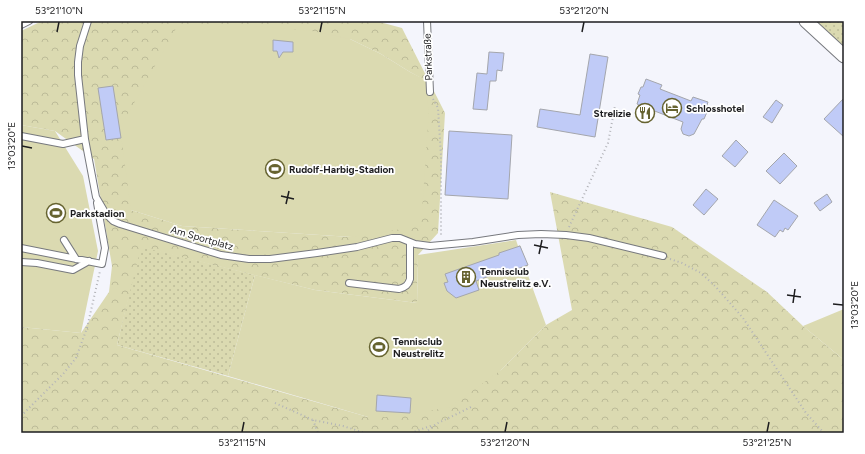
<svg xmlns="http://www.w3.org/2000/svg" width="865" height="454" font-family="Figtree,sans-serif">
	<style>
		.grass { fill: url(#grass-dots) }
		.forest { fill: url(#forest-crowns); fill-rule: evenodd }
		.garden { fill: #dbdab1 }
		.building { fill: #c0cbf7; stroke: #a4a6ac }
		.lines { fill: none; stroke-linecap: round; stroke-linejoin: round }
		.lane-casing { stroke: #77797e; stroke-width: 8 }
		.street-casing { stroke: #77797e; stroke-width: 15 }
		.path { stroke: #b2b3b8; stroke-width: 2; stroke-dasharray: 1 3; stroke-linecap: butt }
		.lane { stroke: #fff; stroke-width: 6 }
		.street { stroke: #fff; stroke-width: 13 }
		.ticks { fill: none; stroke: #1d1d1f; stroke-width: 1.5 }
		.labels { text-anchor: middle; dominant-baseline: central; stroke-width: 3.5; stroke-linejoin: round; paint-order: stroke }
		.street-label { font-size: 10px; fill: #1d1d1f; stroke: #fff }
		.poi-label { font-size: 10px; font-weight: bold; fill: #1d1d1f; stroke: #fff; text-anchor: start }
		.neatline { fill: none; stroke: #1d1d1f; stroke-width: 1.5 }
		.ticks-label { font-size: 10px; text-anchor: middle; fill: #1d1d1f }
	</style>
	<defs>
		<pattern id="grass-dots" width="8" height="8" patternUnits="userSpaceOnUse"><rect width="8" height="8" fill="#dbdab1"/><path d="M2 2h.1M6 6h.1" fill="none" stroke="#bcbb98" stroke-width="1.8" stroke-linecap="round"/></pattern>
		<pattern id="forest-crowns" width="20" height="18" patternUnits="userSpaceOnUse"><rect width="20" height="18" fill="#dbdab1"/><path d="M2 6a3 3 0 1 1 6 0M12 15a3 3 0 1 1 6 0" fill="none" stroke="#bcbb98"/></pattern>
	</defs>
	<rect width="100%" height="100%" fill="#f4f5fc"/>
	<path class="grass" d="M 813,21 L 844,21 L 844,50 Z
		M 140,246 L 255,275 L 228,376 L 117,345 Z"/>
	<path class="forest" d="M 42,21 L 376,21 L 402,28 L 445,113 L 438,233 L 418,255 L 417,303 L 315,290 L 141,247 L 117,345 L 368,417 L 501,370 L 546,325 L 572,310 L 550,192 L 672,227 L 767,292 L 803,326 L 844,360 L 844,433 L 21,433 L 21,327 L 81,333 L 109,292 L 112,266 L 94,159 L 55,131 L 21,125 L 21,31 ZM 350,39 L 381,54 L 410,72 L 423,79 L 351,237 L 182,226 L 131,210 Z"/>
	<path class="garden" d="M 178,25 L 243,25 L 312,31 L 350,39 L 381,54 L 410,72 L 424,79 L 429,110 L 421,226 L 351,237 L 182,226 L 131,210 L 120,128 Z
		M 21,125 L 55,131 L 83,176 L 98,251 L 81,333 L 21,327 Z
		M 516,240 L 518,246 L 520,245 L 528,266 L 525,267 L 546,325 L 501,370 L 450,407 L 395,417 L 368,417 L 228,376 L 255,275 L 315,290 L 417,303 L 418,255 Z
		M 844,309 L 844,360 L 803,326 Z"/>
	<path class="building" d="M 273,40 L 293,42 L 293,52 L 283,52 L 279,58 L 277,51 L 273,51 Z
		M 489,52 L 504,53 L 502,71 L 497,70 L 496,81 L 490,81 L 487,110 L 473,109 L 477,73 L 487,74 Z
		M 590,54 L 608,57 L 595,137 L 537,127 L 540,109 L 580,115 Z
		M 646,79 L 662,85 L 660,89 L 691,101 L 693,97 L 708,102 L 705,111 L 707,112 L 704,119 L 702,119 L 694,134 L 689,136 L 683,134 L 681,129 L 683,122 L 652,110 L 650,117 L 644,119 L 639,117 L 636,112 L 639,105 L 637,104 L 640,95 L 638,94 L 641,87 L 643,87 Z
		M 113,86 L 121,138 L 106,140 L 98,88 Z
		M 844,98 L 844,137 L 824,119 Z
		M 776,100 L 783,105 L 772,123 L 763,117 Z
		M 449,131 L 512,135 L 508,199 L 445,195 Z
		M 736,140 L 748,152 L 735,167 L 722,156 Z
		M 784,153 L 797,166 L 780,184 L 766,171 Z
		M 706,189 L 718,199 L 704,215 L 693,205 Z
		M 827,194 L 832,202 L 820,211 L 814,203 Z
		M 774,200 L 798,216 L 788,230 L 785,228 L 783,232 L 780,230 L 775,237 L 757,225 Z
		M 520,246 L 528,265 L 506,273 L 505,270 L 476,281 L 479,290 L 456,298 L 447,291 L 444,283 L 448,282 L 445,274 L 499,255 L 499,253 Z
		M 377,395 L 411,398 L 410,413 L 376,411 Z"/>
	<g class="lines">
		<defs>
			<path id="lane" d="M 88,21 L 80,46 L 78,62 L 78,75 L 85,139 L 96,197 L 106,214 L 113,221 L 120,224 L 221,255 L 249,259 L 270,259 L 317,253 L 357,247 L 392,238 L 400,238 L 415,244 L 430,246 L 473,242 L 518,235 L 541,234 L 566,235 L 589,238 L 663,256
				M 427,21 L 430,92
				M 21,25 L 29,21
				M 21,136 L 63,144 L 85,139
				M 64,240 L 76,259
				M 21,248 L 102,264 L 105,248 L 97,203
				M 21,262 L 37,263 L 73,270 L 89,261
				M 349,283 L 399,289 C 406,287 408,285 410,279 L 410,242"/>
			<path id="street" d="M 806,21 L 844,56"/>
		</defs>
		<use href="#lane" class="lane-casing"/>
		<use href="#street" class="street-casing"/>
		<path class="path" d="M 433,99 L 438,108 L 441,156 L 441,237
			M 569,227 L 608,143 L 615,106
			M 670,259 L 682,263 L 701,273 L 715,286 L 743,318 L 806,413 L 824,433
			M 275,403 L 313,420 L 343,426 L 365,433
			M 21,416 L 63,374 L 76,358 L 87,328 L 100,271
			M 313,420 L 318,433
			M 411,433 L 433,425
			M 425,433 L 436,424 L 471,407"/>
		<use href="#lane" class="lane"/>
		<use href="#street" class="street"/>
	</g>
	<path class="ticks" d="M 57,32 L 59,22M 320,32 L 322,22M 582,32 L 584,22M 22,146 L 32,148M 281,196 L 294,199M 286,204 L 289,191M 534,245 L 548,248M 539,254 L 542,240M 787,295 L 801,297M 793,303 L 795,289M 833,304 L 843,305M 242,432 L 244,422M 505,432 L 507,422M 767,432 L 769,422"/>
	<defs>
		<symbol id="hotel-ring" viewBox="-11 -11 22 22"><circle r="9.5" fill="#fff" stroke="#666330" stroke-width="1.5"/><path d="M-6-4.5h1.5V1H6V5H4.5V3h-9V5H-6ZM-4 0a1.8 1.8 0 1 1 3.6 0ZM.5 0V-2.5h3Q6-2.5 6 0Z" fill="#666330"/></symbol>
		<symbol id="restaurant-ring" viewBox="-11 -11 22 22"><circle r="9.5" fill="#fff" stroke="#666330" stroke-width="1.5"/><path d="M-5-6h1v4h1v-4h1v4h1v-4h1v5L-1.5 .5V6h-2V.5L-5-1ZM5-6V6H3V1.5H1.5Q1.5-4 5-6Z" fill="#666330"/></symbol>
		<symbol id="stadium-ring" viewBox="-11 -11 22 22"><circle r="9.5" fill="#fff" stroke="#666330" stroke-width="1.5"/><path d="M0-5a6.5 5 0 1 0 0 10a6.5 5 0 1 0 0-10ZM-3.5-1.8h7v3.6h-7Z" fill="#666330"/></symbol>
		<symbol id="building-ring" viewBox="-11 -11 22 22"><circle r="9.5" fill="#fff" stroke="#666330" stroke-width="1.5"/><path d="M-4-6H4V6H1V3H-1V6H-4ZM-2.5-4.3h1.7v1.8h-1.7ZM.8-4.3h1.7v1.8H.8ZM-2.5-1h1.7V.8h-1.7ZM.8-1h1.7V.8H.8Z" fill="#666330"/></symbol>
	</defs>
	<g fill-rule="evenodd">
		<use href="#hotel-ring" x="661" y="97" width="22" height="22"/>
		<use href="#restaurant-ring" x="634" y="102" width="22" height="22"/>
		<use href="#stadium-ring" x="264" y="158" width="22" height="22"/>
		<use href="#stadium-ring" x="45" y="202" width="22" height="22"/>
		<use href="#building-ring" x="455" y="266" width="22" height="22"/>
		<use href="#stadium-ring" x="368" y="336" width="22" height="22"/>
	</g>
	<g class="labels">
		<g class="street-label">
			<text transform="translate(428 57) rotate(-92)">Parkstraße</text>
			<text transform="translate(202 238) rotate(16)">Am Sportplatz</text>
		</g>
		<g class="poi-label">
			<text x="686" y="108">Schlosshotel</text>
			<text x="631" y="113" text-anchor="end">Strelizie</text>
			<text x="289" y="169">Rudolf-Harbig-Stadion</text>
			<text x="70" y="213">Parkstadion</text>
			<text x="480" y="271">Tennisclub<tspan x="480" dy="12">Neustrelitz e.V.</tspan></text>
			<text x="393" y="341">Tennisclub<tspan x="393" dy="12">Neustrelitz</tspan></text>
		</g>
	</g>
	<rect width="865" height="454" fill="none" stroke="#ffffff" stroke-width="44"/>
	<rect x="22" y="22" width="821" height="410" class="neatline"/>
	<g class="ticks-label">
		<text x="59" y="14">53°21'10"N</text>
		<text x="322" y="14">53°21'15"N</text>
		<text x="584" y="14">53°21'20"N</text>
		<text transform="translate(11 146) rotate(-90)" y="4">13°03'20"E</text>
		<text transform="translate(854 305) rotate(-90)" y="4">13°03'20"E</text>
		<text x="242" y="446">53°21'15"N</text>
		<text x="505" y="446">53°21'20"N</text>
		<text x="767" y="446">53°21'25"N</text>
	</g>
</svg>
